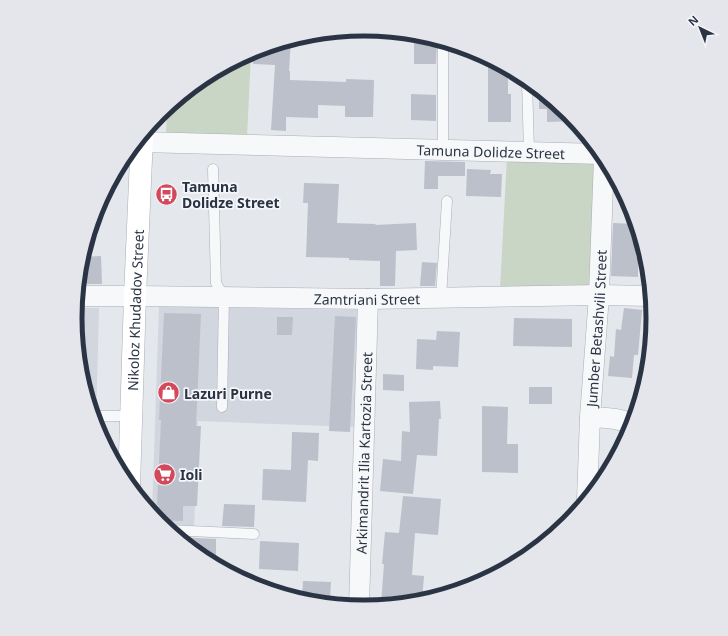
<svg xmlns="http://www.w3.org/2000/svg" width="728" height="636" font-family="'Noto Sans',sans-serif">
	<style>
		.built { fill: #d2d6de }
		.green { fill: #c9d6c5 }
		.building { fill: #bbc0ca }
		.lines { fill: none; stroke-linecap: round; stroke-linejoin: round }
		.service-casing { stroke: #a9aeb7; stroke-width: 11 }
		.minor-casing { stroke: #a9aeb7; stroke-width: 21 }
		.secondary-casing { stroke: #a9aeb7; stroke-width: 23 }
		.service { stroke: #f7f8fa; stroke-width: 10 }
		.minor { stroke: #f7f8fa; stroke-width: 20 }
		.secondary { stroke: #fff; stroke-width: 22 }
		.labels { text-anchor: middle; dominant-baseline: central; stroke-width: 3.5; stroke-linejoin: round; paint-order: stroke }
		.street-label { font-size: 14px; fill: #2b3445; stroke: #f4f6f9 }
		.poi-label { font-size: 14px; font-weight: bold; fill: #2b3445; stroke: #f4f6f9; text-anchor: start }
		.rim { fill: none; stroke: #2b3445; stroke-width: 5 }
	</style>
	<rect width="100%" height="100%" fill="#e4e7ec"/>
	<path class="built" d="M 159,305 L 204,307 L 360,310 L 356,427 L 198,421 L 194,531 L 167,529 L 159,522 L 152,514 Z
		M 76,308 L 99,308 L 96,421 L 95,421 L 81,374 L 75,318 Z"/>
	<path class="green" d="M 251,53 L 247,137 L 166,133 L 167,108 L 204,78 Z
		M 507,157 L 596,160 L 589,287 L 500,289 Z
		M 101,200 L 100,225 L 92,225 L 97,207 Z"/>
	<path class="building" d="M 414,39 L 437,40 L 436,64 L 414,64 Z
		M 291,40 L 289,71 L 290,71 L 290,80 L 346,82 L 346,79 L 374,80 L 373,117 L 345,117 L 345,106 L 318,105 L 318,118 L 286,117 L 286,131 L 271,130 L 275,65 L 253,64 L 254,51 Z
		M 488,58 L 508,69 L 508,94 L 511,94 L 511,122 L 488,122 Z
		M 539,90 L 569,114 L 575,121 L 547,122 L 547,109 L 539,109 Z
		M 411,94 L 436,95 L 436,121 L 411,120 Z
		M 425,161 L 465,162 L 465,176 L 438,176 L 438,189 L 424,189 Z
		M 467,169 L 491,170 L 490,174 L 502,174 L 501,197 L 466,196 Z
		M 304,183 L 339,184 L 337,223 L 376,224 L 375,225 L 416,223 L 417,250 L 396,251 L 395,286 L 380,286 L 380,261 L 349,260 L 349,258 L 306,257 L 308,203 L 303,203 Z
		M 613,223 L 636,224 L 637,228 L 636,257 L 638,257 L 638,277 L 611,276 Z
		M 101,256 L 102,284 L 78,284 L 81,261 L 82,257 Z
		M 422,262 L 437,263 L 435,286 L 420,286 Z
		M 624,308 L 642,310 L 638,355 L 634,355 L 632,378 L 608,376 L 610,356 L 614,357 L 616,329 L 621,330 Z
		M 164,313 L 201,314 L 196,426 L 201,426 L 197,506 L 183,506 L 183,521 L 158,520 L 159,505 L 157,505 L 161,420 L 159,420 Z
		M 335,316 L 356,317 L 350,432 L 329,431 Z
		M 277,317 L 293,317 L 292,335 L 277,335 Z
		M 514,318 L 572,319 L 572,347 L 513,346 Z
		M 437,331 L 460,332 L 458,367 L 433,366 L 433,370 L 416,369 L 417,339 L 436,340 Z
		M 383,374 L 404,375 L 404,391 L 383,390 Z
		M 529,387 L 552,387 L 552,404 L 529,404 Z
		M 440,401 L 441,419 L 439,419 L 437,456 L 417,455 L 413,494 L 380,491 L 383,459 L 401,461 L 402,431 L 410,432 L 409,402 Z
		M 482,406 L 508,407 L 507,444 L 518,444 L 518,473 L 482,472 Z
		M 292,432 L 319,433 L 318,461 L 308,460 L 306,502 L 262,500 L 263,469 L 291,470 Z
		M 403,496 L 441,499 L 438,535 L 415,533 L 412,575 L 424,576 L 422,601 L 381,605 L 384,564 L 382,564 L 385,532 L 399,533 Z
		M 224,504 L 255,505 L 254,527 L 222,526 Z
		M 177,537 L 216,539 L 216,565 L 203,558 Z
		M 260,541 L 299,543 L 298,571 L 259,569 Z
		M 303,581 L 331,582 L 330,599 L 326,599 L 326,603 L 307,601 L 302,600 Z"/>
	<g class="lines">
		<defs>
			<path id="service" d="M 527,80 L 529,152
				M 443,150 L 443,42
				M 213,169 L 216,283 L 224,297 L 222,407
				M 638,295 L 650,284
				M 441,298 L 447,201
				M 93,416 L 131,416
				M 169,530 L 254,534"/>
			<g id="minor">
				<path id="s1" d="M 141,142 L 601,154"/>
				<path id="s2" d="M 77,296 L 135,296 L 368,299 L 599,295 L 651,296"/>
				<path d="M 590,417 C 602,418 623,417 632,426"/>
				<path id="s3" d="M 587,500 L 590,417 L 599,295 L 604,157"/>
				<path id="s4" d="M 359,607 L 368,299"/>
			</g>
			<g id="secondary">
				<path id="s5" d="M 129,485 L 135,296 L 142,136"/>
			</g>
		</defs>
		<use href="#service" class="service-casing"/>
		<use href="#minor" class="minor-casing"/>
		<use href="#secondary" class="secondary-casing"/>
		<use href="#service" class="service"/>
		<use href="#minor" class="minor"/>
		<use href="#secondary" class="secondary"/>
	</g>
	<defs>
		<symbol id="bus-disc" viewBox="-11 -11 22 22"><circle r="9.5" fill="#d1495b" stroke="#f4f6f9"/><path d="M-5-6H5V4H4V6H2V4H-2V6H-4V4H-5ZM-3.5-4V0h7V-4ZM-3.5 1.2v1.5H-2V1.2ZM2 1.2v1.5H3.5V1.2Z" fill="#fff"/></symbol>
		<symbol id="shop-disc" viewBox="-11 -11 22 22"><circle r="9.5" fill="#d1495b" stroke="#f4f6f9"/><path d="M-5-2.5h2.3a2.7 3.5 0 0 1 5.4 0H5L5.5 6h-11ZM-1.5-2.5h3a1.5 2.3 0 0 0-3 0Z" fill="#fff"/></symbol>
		<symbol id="supermarket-disc" viewBox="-11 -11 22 22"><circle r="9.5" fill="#d1495b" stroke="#f4f6f9"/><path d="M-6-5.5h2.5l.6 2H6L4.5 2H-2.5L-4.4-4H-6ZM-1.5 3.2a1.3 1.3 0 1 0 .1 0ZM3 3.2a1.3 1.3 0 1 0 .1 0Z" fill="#fff"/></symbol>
	</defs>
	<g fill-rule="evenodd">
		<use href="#bus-disc" x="154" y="182" width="25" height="25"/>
		<use href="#shop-disc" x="156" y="380" width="25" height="25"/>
		<use href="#supermarket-disc" x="152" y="462" width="25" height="25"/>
	</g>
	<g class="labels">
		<g class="street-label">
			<text stroke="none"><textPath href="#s1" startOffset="350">Tamuna Dolidze Street</textPath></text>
			<text stroke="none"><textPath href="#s2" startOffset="290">Zamtriani Street</textPath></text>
			<text stroke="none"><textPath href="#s5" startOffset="175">Nikoloz Khudadov Street</textPath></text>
			<text stroke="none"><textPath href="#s3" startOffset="172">Jumber Betashvili Street</textPath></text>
			<text stroke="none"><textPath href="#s4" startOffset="154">Arkimandrit Ilia Kartozia Street</textPath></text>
		</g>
		<g class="poi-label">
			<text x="182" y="186">Tamuna<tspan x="182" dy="16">Dolidze Street</tspan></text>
			<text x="184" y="393">Lazuri Purne</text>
			<text x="180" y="474">Ioli</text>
		</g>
	</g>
	<path d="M0 0H728V636H0ZM82 318a282 282 0 1 1 564 0a282 282 0 1 1-564 0Z" fill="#e4e6eb" fill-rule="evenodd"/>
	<path class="rim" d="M82 318a282 282 0 1 1 564 0a282 282 0 1 1-564 0Z"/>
	<g transform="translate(700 28) rotate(317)" stroke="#f4f6f9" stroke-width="3" paint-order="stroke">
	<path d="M0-3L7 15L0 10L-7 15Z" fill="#2b3445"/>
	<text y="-6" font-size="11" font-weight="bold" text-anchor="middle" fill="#2b3445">N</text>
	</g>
</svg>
